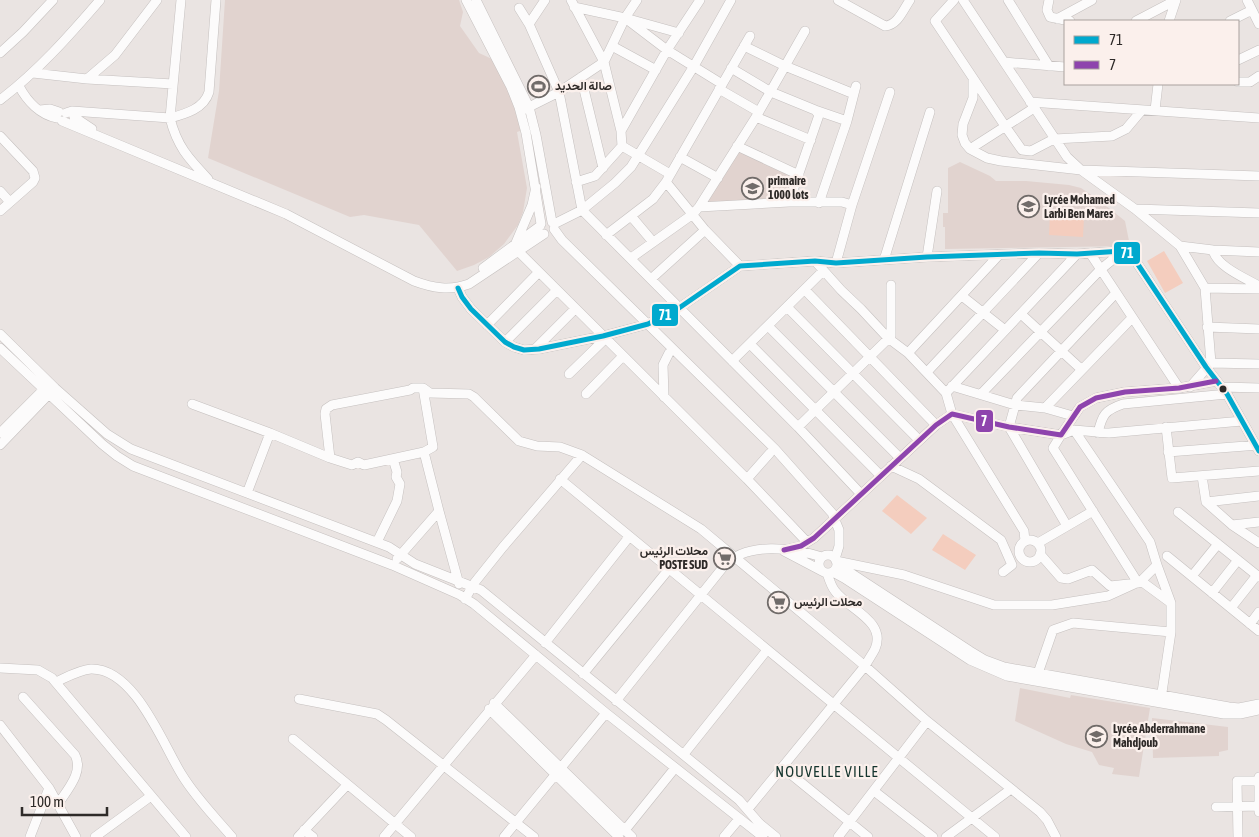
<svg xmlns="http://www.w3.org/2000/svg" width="1259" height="837" font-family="'Asap Condensed',Vazirmatn,sans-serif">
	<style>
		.built { fill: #e1d3cf }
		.green { fill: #f4cdbe }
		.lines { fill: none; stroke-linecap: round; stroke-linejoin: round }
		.minor-casing { stroke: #c5c0bf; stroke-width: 10 }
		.minor { stroke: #fcfbfb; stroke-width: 9 }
		.bus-1-casing { stroke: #fbf0ec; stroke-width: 9 }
		.bus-2-casing { stroke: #fbf0ec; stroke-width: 9 }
		.bus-1 { stroke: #00a9ce; stroke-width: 5 }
		.bus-2 { stroke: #8e44ad; stroke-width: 5 }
		.bus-dot { fill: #2e2a28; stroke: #fbf0ec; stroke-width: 2 }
		.labels { text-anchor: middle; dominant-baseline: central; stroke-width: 4.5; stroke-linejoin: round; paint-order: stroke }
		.poi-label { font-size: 12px; font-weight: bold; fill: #2e2a28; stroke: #fbf0ec; text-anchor: start }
		.quarter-label { font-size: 15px; letter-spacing: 1px; fill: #15352e; stroke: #fbf0ec }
		.line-badge { stroke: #fbf0ec; stroke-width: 2 }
		.badge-label { font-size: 14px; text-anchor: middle; font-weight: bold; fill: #fff }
	</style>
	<rect width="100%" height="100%" fill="#eae4e2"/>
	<path class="built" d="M 225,0 L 459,0 L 463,12 L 460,26 L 479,53 L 492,59 L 515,103 L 523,130 L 517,132 L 527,188 L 523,212 L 518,225 L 504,244 L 489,257 L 474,265 L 457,271 L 419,225 L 364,215 L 350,217 L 208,158 L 219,91 Z
		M 737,146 L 799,175 L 789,202 L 699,207 Z
		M 960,162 L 990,176 L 996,181 L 1026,181 L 1069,185 L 1081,188 L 1099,200 L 1125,221 L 1130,246 L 945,249 L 945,227 L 943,227 L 943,213 L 948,213 L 948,168 Z
		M 1020,688 L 1070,698 L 1071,695 L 1150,708 L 1139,777 L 1112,774 L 1114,768 L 1099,765 L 1092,752 L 1066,744 L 1015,721 Z
		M 1152,718 L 1228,727 L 1228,750 L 1219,752 L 1219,756 L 1153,758 Z"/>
	<path class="green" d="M 1050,215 L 1084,217 L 1083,237 L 1049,235 Z
		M 1164,251 L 1183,283 L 1165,293 L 1147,261 Z
		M 897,495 L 927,518 L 911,534 L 882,511 Z
		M 943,534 L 976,555 L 965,570 L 932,550 Z"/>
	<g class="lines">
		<defs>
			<path id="minor" d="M 181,0 L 170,118 C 177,146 188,158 208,179
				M 466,0 L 511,87 L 519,107 L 526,133 L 541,224
				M 476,0 L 529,107 L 536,135 L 552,222
				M 571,0 L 604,62 L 621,131 L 622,146 L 595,176 L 576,182
				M 838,0 L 885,26 C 898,25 903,10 910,0
				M 954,0 L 935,21 L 1005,126 L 1022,150 L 1031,151 L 1054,139 L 1112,136 L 1126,129 L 1142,110
				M 963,0 L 1067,157 L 1081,170 L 1135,209 L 1180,246 L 1205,288 L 1211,363
				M 1008,0 L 1049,66
				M 1049,0 L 1047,10 L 1050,17 L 1070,21
				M 1247,0 L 1259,24
				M 574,7 L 625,18 L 679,33
				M 519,8 L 529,24 L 559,92 L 582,210 L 798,427 L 861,494
				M 625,18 L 667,50 L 722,84
				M 1057,19 L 1092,0
				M 1136,21 L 1176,0
				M 1169,21 L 1176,0
				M 1230,21 L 1252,10
				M 529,24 L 545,0
				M 612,46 L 656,70
				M 744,46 L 785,66 L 854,94
				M 0,53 L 23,32 L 53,0
				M 1238,60 L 1259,50
				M 1004,62 L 1065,67
				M 731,68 L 771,92 L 815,110 L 819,115 L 789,202
				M 33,73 L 87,79 L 173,84
				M 581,77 L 603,168
				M 973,78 L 973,98 L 963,124 L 962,135 L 965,143 L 970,149 L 987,158 L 1001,161 L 1081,170 L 1259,176
				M 87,79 L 115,55 L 157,0
				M 1238,82 L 1250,82 L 1259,76
				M 19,86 C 27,101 40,115 57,118
				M 719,89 L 759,112
				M 0,100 C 38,71 69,36 100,0
				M 1030,102 L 1259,118
				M 525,109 L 559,92 L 604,62 L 625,18 L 637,0
				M 40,110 L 50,109 L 59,112
				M 815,110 L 847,121 L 856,86
				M 1155,110 L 1158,84
				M 66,113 L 72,111 L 170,118 C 185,114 204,109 209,92 L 216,0
				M 74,117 L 92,129
				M 756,117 L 811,140
				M 62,121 L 286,214 L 414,281 C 433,288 450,291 469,284 L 544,234
				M 621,131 L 667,50 L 700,0
				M 0,136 L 33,171 L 35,178 L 33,182 L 0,211
				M 622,146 L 670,174
				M 737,146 L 799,175
				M 970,149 L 1034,108
				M 680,157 L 718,178
				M 666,182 L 705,230 L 740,266
				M 536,187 L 532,205 L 515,245 L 518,251 L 747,479 L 807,542
				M 0,191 L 10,202
				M 819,203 L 847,121
				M 699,207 L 789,202 L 842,202 L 852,205
				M 1135,209 L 1259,213
				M 631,216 L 653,242
				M 554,224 L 582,210 L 615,183 L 631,167 L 694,66 L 731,0
				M 554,229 L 562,240 L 775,449 L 832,513 L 839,530 L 839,546 L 835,559
				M 606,235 L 653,199 L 666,182 L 750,36
				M 1180,246 L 1213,250 L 1259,252
				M 1213,250 C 1216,266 1245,278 1259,286
				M 1090,253 L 1179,388
				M 927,257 L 937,191
				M 631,258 L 693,214 L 699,207 L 756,117 L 805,31
				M 884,260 L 930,112
				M 815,261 L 841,290 L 861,309 L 888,338 L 908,353 L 946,393 L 952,414 L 1024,531 L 1025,541
				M 836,263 L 852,205 L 890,92
				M 483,268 L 540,226
				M 651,279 L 705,230
				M 458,288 L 462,297 L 471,309 L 505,342 L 514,347 L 524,350 L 539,349 L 603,336 L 648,324 L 679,308 L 740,266 L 815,261 L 836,263 L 927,257 L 1039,253 L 1077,254 L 1122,251 L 1131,255 L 1135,260 L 1206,367 L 1227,394 L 1259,451
				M 1205,288 L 1259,289
				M 805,290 L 936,425
				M 962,296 L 1005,330
				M 787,307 L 919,440
				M 1021,314 L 1081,369
				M 487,325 L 539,272
				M 768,326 L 900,458
				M 1207,327 L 1259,329
				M 0,334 L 55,388 L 107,434 L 131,449 L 389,547 L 415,564 L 481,590 L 739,800 L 759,823 L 776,837
				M 505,342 L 557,290
				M 750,344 L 881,476
				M 0,348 L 102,444 L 117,456 L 133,466 L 392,565 L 460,595 L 474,604 L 606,713 L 763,837
				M 535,349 L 575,309
				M 908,353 L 998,256
				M 732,361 L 823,271
				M 927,372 L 1039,253
				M 569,374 L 605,339
				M 952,386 L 1015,405 L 1045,408 L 1073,416
				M 1190,387 L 1211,363 L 1259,364
				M 1222,387 L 1259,388
				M 423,388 L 433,447 L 424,452 L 439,511 L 459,584
				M 946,393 L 1077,254
				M 586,394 L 623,356
				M 981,394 L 1101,269 L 1122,252
				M 664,397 L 663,365 L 669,353
				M 192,404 L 270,433 L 330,458 L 352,465 L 358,462 L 364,465 L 424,452
				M 1045,408 L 1132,318
				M 798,427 L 891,336 L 891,285
				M 1166,427 L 1172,478 L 1259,471
				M 1074,430 L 1150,542 L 1157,565 L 1171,603
				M 0,433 L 46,387
				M 1098,433 C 1102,415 1105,410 1123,404 L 1227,394
				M 0,445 L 52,391
				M 1168,452 L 1259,445
				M 330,458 L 325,414 L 326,409 L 332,405 L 410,390 L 413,388 L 423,388 L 430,393 L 469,394 L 474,397 L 519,441 L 537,446 L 560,447 L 582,455 L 701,529 L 865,666 L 927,721 L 1040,812 L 1047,820 L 1056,837
				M 891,466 L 919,479 L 1001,540 L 1012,565 L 1003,572
				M 1202,476 L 1206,502 L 1232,525 L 1259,543
				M 560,479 L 995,837
				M 747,479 L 770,453
				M 247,493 L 270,433
				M 1206,502 L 1259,496
				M 1178,512 L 1259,577
				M 1232,525 L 1259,522
				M 1067,526 L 1009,427 L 1017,398 L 1116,293
				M1019 551a11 11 0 1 1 22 0a11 11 0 1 1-22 0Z
				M 377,542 L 397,501 L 400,484 L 396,477 L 397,472 L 393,459
				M 1038,543 L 1093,511
				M 784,550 L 801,546 L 814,538 L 936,425 L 952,414 L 1009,427 L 1061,435 L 1080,407 L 1096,398 L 1125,392 L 1179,388 L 1216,381
				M 784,551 L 822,571
				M 1040,554 L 1061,578 L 1068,579 L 1092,570 L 1110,586 L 1138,583 L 1053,448 L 1061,435 L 1074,430 L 1109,433 L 1242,421
				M819 564a9 9 0 1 1 18 0a9 9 0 1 1-18 0Z
				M 1167,556 L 1259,631
				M 397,559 L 439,511
				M 836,561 L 904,575 L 994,605 L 1052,605 L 1108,596 L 1141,581 L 1157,565
				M 837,564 L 970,651 L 985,660 L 1004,667 L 1229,707 L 1239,708 L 1259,704
				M 833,572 L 844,578 L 970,660 L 1007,676 L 1224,714 L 1240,714 L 1259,710
				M 1192,576 L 1218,544
				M 1141,581 L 1171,603 L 1171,632 L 1161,699
				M 1212,593 L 1238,560
				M 465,599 L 475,582 L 503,547 L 582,455
				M 1231,608 L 1257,575
				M 1250,624 L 1259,612
				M 545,643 L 629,537
				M 0,668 L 38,670 L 52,678 L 186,837
				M 583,674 L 669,569
				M 1036,679 L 1053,630 L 1073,623 L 1171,632
				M 56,682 C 67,677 79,670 91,669 C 135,668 163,745 182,775 C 196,798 215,817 232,837
				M 23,697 L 75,755 C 84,772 67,790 58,804
				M 299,699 L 377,714 L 386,720 L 534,837
				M 616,701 L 724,566 C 747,541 793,548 822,557
				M 494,703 L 632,837
				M 489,709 L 619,837
				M 0,725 L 49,788 L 76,837
				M 293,739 L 411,837
				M 684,754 L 767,650
				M 782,767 L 868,837
				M 1259,777 L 1259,812
				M 874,791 L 933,837
				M 1216,807 L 1259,806
				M 748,809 L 865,666 C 868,660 872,655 875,649 C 887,621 848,609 835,591 C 831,586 829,579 827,573
				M 304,830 L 313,837
				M 620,832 L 625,830 L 675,768
				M 30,837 L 49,788
				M 95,837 L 151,796
				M 298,837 L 347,785
				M 384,837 L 536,655
				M 504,837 L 606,713
				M 724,837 L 739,819
				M 838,837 L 927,721
				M 946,837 L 1011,789
				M 1238,837 L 1237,781 L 1259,781"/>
		</defs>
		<use href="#minor" class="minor-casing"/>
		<use href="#minor" class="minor"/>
		<defs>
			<path id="bus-1" d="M 458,288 L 462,297 L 471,309 L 505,342 L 514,347 L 524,350 L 539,349 L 603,336 L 648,324 L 679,308 L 740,266 L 815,261 L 836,263 L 927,257 L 1039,253 L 1077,254 L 1122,251 L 1131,255 L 1135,260 L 1206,367 L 1227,394 L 1259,451"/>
			<path id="bus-2" d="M 784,550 L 801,546 L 814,538 L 936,425 L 952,414 L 1009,427 L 1061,435 L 1080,407 L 1096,398 L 1125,392 L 1179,388 L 1216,381"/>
		</defs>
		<use href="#bus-1" class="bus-1-casing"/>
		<use href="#bus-2" class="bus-2-casing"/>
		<use href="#bus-1" class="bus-1"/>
		<use href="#bus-2" class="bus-2"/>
	</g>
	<defs>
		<symbol id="stadium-ring" viewBox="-11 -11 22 22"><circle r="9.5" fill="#fbf0ec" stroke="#706b69" stroke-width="1.5"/><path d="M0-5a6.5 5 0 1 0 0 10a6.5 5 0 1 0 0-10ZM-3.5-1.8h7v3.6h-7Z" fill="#706b69"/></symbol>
		<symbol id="school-ring" viewBox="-11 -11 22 22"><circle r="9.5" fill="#fbf0ec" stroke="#706b69" stroke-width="1.5"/><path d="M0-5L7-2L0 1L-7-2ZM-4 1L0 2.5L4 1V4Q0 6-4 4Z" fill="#706b69"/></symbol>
		<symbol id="supermarket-ring" viewBox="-11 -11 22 22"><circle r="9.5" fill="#fbf0ec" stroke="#706b69" stroke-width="1.5"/><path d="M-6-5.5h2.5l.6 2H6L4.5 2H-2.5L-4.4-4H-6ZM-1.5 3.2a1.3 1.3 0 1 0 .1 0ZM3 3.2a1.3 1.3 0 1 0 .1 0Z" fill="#706b69"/></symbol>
	</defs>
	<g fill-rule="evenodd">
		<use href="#stadium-ring" x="526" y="74" width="25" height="25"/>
		<use href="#school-ring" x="740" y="176" width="25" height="25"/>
		<use href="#school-ring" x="1016" y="194" width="25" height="25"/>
		<use href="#supermarket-ring" x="712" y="546" width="25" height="25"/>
		<use href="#supermarket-ring" x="766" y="590" width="25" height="25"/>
		<use href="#school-ring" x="1084" y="724" width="25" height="25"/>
	</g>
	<circle class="bus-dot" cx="1223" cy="389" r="4.5"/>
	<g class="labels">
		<g class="poi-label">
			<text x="555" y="86">صالة الحديد</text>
			<text x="768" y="181">primaire<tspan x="768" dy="14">1000 lots</tspan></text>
			<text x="1044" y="200">Lycée Mohamed<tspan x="1044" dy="14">Larbi Ben Mares</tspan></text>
			<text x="708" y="551" text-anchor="end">محلات الرئيس<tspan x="708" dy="14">POSTE SUD</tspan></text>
			<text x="794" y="602">محلات الرئيس</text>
			<text x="1113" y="729">Lycée Abderrahmane<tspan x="1113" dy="14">Mahdjoub</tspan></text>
		</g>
		<g class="quarter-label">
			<text x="827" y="771">NOUVELLE VILLE</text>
		</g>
	</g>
	<g class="line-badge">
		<rect x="1113" y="241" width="28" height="24" rx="5" fill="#00a9ce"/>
		<rect x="651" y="303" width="28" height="24" rx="5" fill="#00a9ce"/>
		<rect x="975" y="409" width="19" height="24" rx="5" fill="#8e44ad"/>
	</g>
	<g class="badge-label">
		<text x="1127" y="258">71</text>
		<text x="665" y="320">71</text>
		<text x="984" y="426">7</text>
	</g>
	<rect x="1064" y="20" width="175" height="65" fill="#fbf0ec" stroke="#a9a19e"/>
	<rect x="1074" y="36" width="25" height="8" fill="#00a9ce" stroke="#a9a19e"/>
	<text x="1109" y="45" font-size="15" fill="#2e2a28">71</text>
	<rect x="1074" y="61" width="25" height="8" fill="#8e44ad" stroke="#a9a19e"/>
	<text x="1109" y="70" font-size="15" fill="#2e2a28">7</text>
	<path d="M22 807v8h85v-8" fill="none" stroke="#2e2a28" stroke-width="2.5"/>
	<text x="30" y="807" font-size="15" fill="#2e2a28" stroke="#fbf0ec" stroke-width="4" paint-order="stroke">100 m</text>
</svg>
